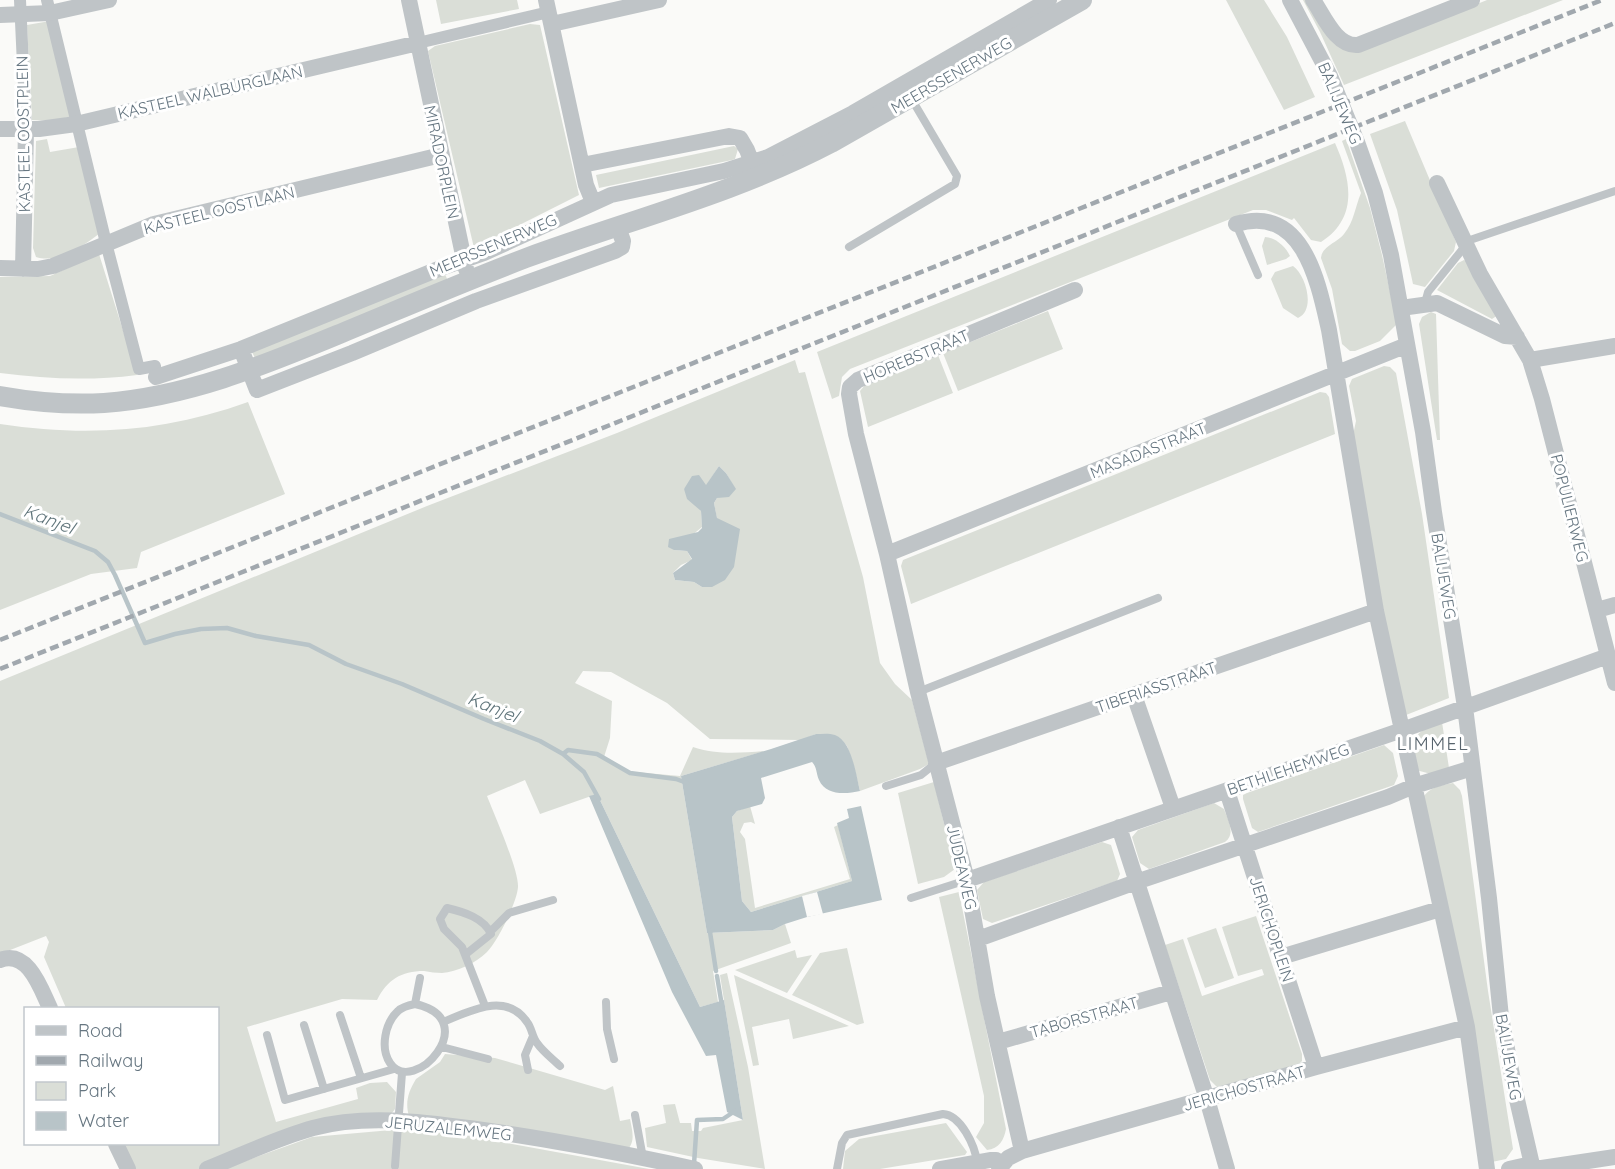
<svg xmlns="http://www.w3.org/2000/svg" width="1615" height="1169" font-family="Quicksand,sans-serif">
	<style>
		.green { fill: #daded7; fill-rule: evenodd }
		.water { fill: #b8c4c8 }
		.pier { fill: #fafaf8 }
		.lines { fill: none; stroke-linecap: round; stroke-linejoin: round }
		.stream { stroke: #b8c4c8; stroke-width: 4.5 }
		.service { stroke: #bfc4c7; stroke-width: 8 }
		.pedestrian { stroke: #bfc4c7; stroke-width: 12 }
		.minor { stroke: #bfc4c7; stroke-width: 16 }
		.tertiary { stroke: #bfc4c7; stroke-width: 20 }
		.rail { stroke: #a1a8ae; stroke-width: 4.5; stroke-dasharray: 9 4.5; stroke-linecap: butt }
		.labels { text-anchor: middle; dominant-baseline: central; stroke-width: 6; stroke-linejoin: round; paint-order: stroke }
		.street-label { font-size: 16px; fill: #667681; stroke: #fff }
		.water-label { font-size: 18px; font-style: italic; fill: #60757b; stroke: #fff }
		.neighbourhood-label { font-size: 18px; letter-spacing: 1.5px; fill: #58646d; stroke: #fff }
	</style>
	<rect width="100%" height="100%" fill="#fafaf8"/>
	<path class="green" d="M 436,0 L 517,0 L 519,9 L 441,24 Z
		M 1226,0 L 1264,0 L 1287,37 L 1315,97 L 1284,110 Z
		M 1303,0 L 1309,0 L 1337,43 L 1431,23 L 1487,0 L 1563,0 L 1344,85 L 1320,32 Z
		M 50,21 L 73,116 L 52,121 L 32,120 L 27,25 Z
		M 530,24 L 540,25 L 579,195 L 474,248 L 428,51 L 435,46 Z
		M 1405,121 L 1456,242 L 1454,251 L 1425,287 L 1413,284 L 1397,210 L 1370,134 Z
		M 47,139 L 50,152 L 79,147 L 100,233 C 83,246 58,264 36,257 L 33,248 L 36,141 Z
		M 1346,139 L 1370,208 L 1382,255 L 1397,324 L 1380,341 L 1355,351 L 1350,351 L 1342,344 L 1332,289 L 1321,258 C 1322,246 1337,243 1344,234 C 1354,222 1355,207 1361,193 L 1342,141 Z
		M 1335,143 C 1351,179 1359,218 1321,242 L 1311,240 L 1294,218 L 1292,220 L 1266,210 L 1253,210 L 850,369 L 842,377 L 839,396 L 832,399 L 817,352 Z
		M 734,146 L 738,149 L 735,159 L 732,160 L 599,188 L 596,175 Z
		M 1265,237 C 1275,237 1286,247 1290,256 L 1286,259 L 1267,265 L 1262,246 Z
		M 99,254 L 137,375 C 91,381 46,379 0,373 L 0,277 L 50,276 Z
		M 1464,260 L 1468,262 L 1498,315 L 1492,319 L 1437,290 L 1458,263 Z
		M 1293,266 C 1306,275 1316,310 1298,318 L 1283,308 L 1271,279 L 1275,272 Z
		M 444,272 L 448,281 L 255,358 L 252,352 Z
		M 1048,311 L 1063,349 L 958,391 L 943,353 Z
		M 1431,312 L 1436,314 L 1440,440 L 1437,440 L 1419,324 L 1422,317 Z
		M 938,355 L 953,393 L 868,427 L 860,391 L 865,385 Z
		M 795,360 L 799,373 L 805,372 L 863,577 L 880,663 L 895,684 L 912,700 L 929,764 L 920,769 L 860,791 L 853,763 L 847,746 L 842,740 L 816,734 L 801,740 L 710,739 L 667,703 L 611,672 L 583,671 L 575,683 L 612,701 L 610,738 L 604,757 L 623,771 L 680,776 L 693,747 C 716,755 740,753 765,751 L 681,776 L 707,933 L 773,930 L 785,924 L 791,943 L 713,971 L 718,1002 L 700,1007 L 597,794 L 540,814 L 525,780 L 487,796 C 494,814 519,870 518,887 C 517,902 498,941 487,952 C 476,963 457,972 442,973 C 436,973 430,972 424,971 C 401,971 387,980 377,1000 L 342,999 L 247,1027 L 276,1122 L 358,1099 L 356,1088 L 370,1083 L 387,1082 L 396,1092 L 395,1109 L 389,1117 L 354,1116 L 200,1169 L 135,1169 L 124,1144 L 218,1144 L 218,1008 L 66,1008 L 44,957 L 49,942 L 46,936 L 0,954 L 0,681 L 427,506 L 617,433 ZM 719,466 L 726,473 L 735,489 L 717,498 L 714,503 L 717,519 L 702,587 L 694,582 L 675,580 L 673,573 L 681,565 L 692,560 L 687,551 L 674,550 L 702,527 L 701,511 L 684,489 L 687,487 L 706,486 Z
		M 1384,366 L 1390,367 L 1396,373 L 1422,514 L 1449,698 L 1401,717 L 1353,435 L 1356,421 L 1349,386 L 1352,379 Z
		M 1320,392 L 1326,393 L 1329,397 L 1335,434 L 911,604 L 901,566 L 903,560 Z
		M 248,402 L 285,494 L 141,552 L 137,568 L 91,574 L 0,610 L 0,424 C 87,437 165,432 248,402 Z
		M 1442,722 L 1449,768 L 1431,774 L 1416,770 C 1411,742 1411,731 1442,722 Z
		M 1384,745 L 1393,753 L 1398,776 L 1394,785 L 1258,832 L 1252,828 L 1243,799 L 1243,795 L 1247,793 Z
		M 934,782 L 955,869 L 944,877 L 918,884 L 898,793 Z
		M 1453,783 L 1460,790 L 1462,796 L 1488,991 L 1513,1149 L 1506,1159 L 1492,1162 L 1421,801 C 1428,787 1439,786 1453,783 Z
		M 1214,803 L 1224,809 C 1228,820 1236,834 1225,842 L 1149,869 L 1140,863 L 1132,837 L 1138,830 Z
		M 750,806 L 755,824 L 751,822 L 744,823 L 740,832 L 745,839 L 755,908 L 850,879 L 834,827 L 838,825 L 852,881 L 751,912 L 742,901 L 732,817 L 737,811 Z
		M 1102,842 L 1111,845 L 1120,874 L 1117,881 L 992,923 L 983,919 L 977,890 L 984,882 Z
		M 959,892 L 1006,1129 C 1004,1140 999,1149 987,1150 L 976,1137 L 984,1123 L 984,1096 L 939,897 Z
		M 1256,916 L 1302,1054 L 1302,1061 L 1297,1066 L 1217,1087 L 1210,1080 L 1165,945 L 1183,939 L 1202,996 L 1264,975 L 1262,969 L 1238,976 L 1222,927 Z
		M 1216,928 L 1234,978 L 1205,988 L 1187,938 Z
		M 847,948 L 864,1023 L 857,1025 L 792,995 L 820,953 Z
		M 795,950 L 797,958 L 812,955 L 787,993 L 735,970 Z
		M 727,973 L 748,1067 L 765,1169 L 698,1158 L 647,1147 L 645,1128 L 666,1123 L 663,1105 L 675,1104 L 680,1123 L 691,1123 L 692,1131 L 701,1131 L 703,1128 L 743,1120 L 720,975 Z
		M 734,975 L 849,1026 L 793,1039 L 789,1019 L 752,1027 L 759,1065 L 753,1066 Z
		M 445,1054 L 495,1058 L 605,1090 L 613,1086 L 620,1121 L 630,1119 C 632,1130 636,1142 627,1150 L 409,1116 C 405,1103 408,1092 416,1079 L 440,1062 Z
		M 946,1123 L 967,1152 L 965,1155 L 880,1169 L 843,1169 L 845,1151 L 859,1139 Z
		M 403,1129 L 458,1134 L 649,1169 L 223,1169 L 312,1137 Z"/>
	<path class="water" d="M 719,466 L 726,473 L 736,489 L 729,497 L 717,498 L 714,503 L 717,518 L 740,529 L 734,567 L 725,580 L 712,587 L 702,587 L 694,582 L 675,580 L 673,573 L 692,559 L 687,551 L 674,550 L 668,547 L 669,539 L 698,532 L 702,528 L 701,511 L 687,499 L 684,489 L 692,476 L 699,475 L 706,485 Z
		M 816,734 C 822,734 829,733 835,735 C 852,741 856,775 860,791 C 846,794 826,796 819,780 C 816,773 817,767 812,762 L 761,778 L 765,798 L 762,804 L 737,811 L 732,817 L 742,901 L 751,912 L 852,881 L 837,823 L 849,818 L 847,809 L 861,806 L 882,900 L 807,917 L 785,924 L 773,930 L 707,933 L 681,776 L 771,749 Z
		M 597,794 L 700,1007 L 724,1000 L 743,1120 L 727,1112 L 716,1055 L 706,1056 L 672,992 L 589,796 Z"/>
	<path class="pier" d="M 817,892 L 823,914 L 807,917 L 802,896 Z"/>
	<g class="lines">
		<path class="stream" d="M 0,514 L 95,551 L 108,562 L 115,575 L 145,643 L 175,634 L 201,629 L 227,628 L 256,636 L 309,645 L 346,664 L 402,684 L 484,719 L 540,741 L 563,754 L 584,772 L 599,799
			M 563,754 L 568,750 L 597,754 L 630,773 L 676,779 L 687,783
			M 712,930 L 710,932 L 716,971
			M 717,976 L 722,1006
			M 694,1164 L 697,1120 L 723,1119 L 735,1111"/>
		<path class="service" d="M 1236,224 L 1258,275
			M 849,247 L 955,184 L 957,176 L 911,98
			M 1425,303 L 1428,292 L 1470,240 L 1615,191
			M 918,692 L 1158,598
			M 886,786 L 921,775 L 936,763
			M 911,898 L 967,880
			M 490,932 L 509,913 L 553,900
			M 466,954 L 491,934 C 484,918 464,912 447,908 L 440,919 L 444,929 L 462,947 L 485,1006
			M 606,1002 L 607,1029 L 614,1059
			M 415,1004 C 485,1019 413,1098 390,1063 C 380,1048 385,1023 398,1011 C 402,1007 410,1005 415,1004 Z
			M 415,1004 L 420,978
			M 340,1015 L 361,1078
			M 443,1022 C 470,1011 506,991 527,1022 C 532,1028 532,1037 537,1043 C 543,1052 553,1059 560,1066
			M 304,1025 L 324,1089
			M 267,1035 L 285,1100 L 394,1069
			M 442,1047 L 488,1059
			M 528,1070 L 525,1055 L 533,1036
			M 635,1115 L 643,1158
			M 395,1166 L 402,1073
			M 837,1169 L 842,1143 L 847,1135 L 943,1114 C 961,1115 975,1146 977,1162"/>
		<path class="pedestrian" d="M 20,0 L 26,130
			M 47,0 L 106,243 L 139,369 L 155,366 L 156,377
			M 418,43 L 549,12"/>
		<path class="minor" d="M 409,0 L 466,269
			M 546,0 L 586,185 L 593,202
			M 1290,0 L 1330,76 L 1357,142 L 1375,193 L 1391,255 L 1423,432 L 1434,512 L 1465,707 L 1489,898 L 1501,1017 L 1515,1091 L 1533,1169
			M 1313,0 C 1324,16 1336,47 1358,45 L 1472,0
			M 0,15 L 50,13 L 109,0
			M 552,24 L 659,0
			M 0,129 L 39,129 L 76,124 L 418,43
			M 582,165 L 729,136 L 740,138 L 747,150 L 752,163
			M 1437,183 L 1480,274 L 1530,360 L 1542,399 L 1615,683
			M 1236,224 C 1303,204 1318,281 1329,330 L 1376,611 L 1467,1027 L 1487,1169
			M 0,268 L 38,269 L 53,266 L 154,224 L 441,155
			M 23,269 L 26,130
			M 1401,308 L 1437,303 L 1505,336 L 1517,337
			M 241,349 L 257,390 L 352,353 L 476,301 L 615,251 L 622,247 L 623,241 L 618,227
			M 1530,360 L 1615,346
			M 156,377 L 241,349 L 441,268 L 484,253 L 611,195 L 724,171 L 768,157 L 853,113 L 1049,0
			M 887,554 L 1407,345
			M 1597,610 L 1615,605
			M 1134,695 L 1173,808
			M 936,763 L 1376,611
			M 1227,791 L 1316,1067
			M 1119,827 L 1207,1099 L 1227,1169
			M 967,880 L 1402,730 L 1608,656
			M 978,939 L 1136,882 L 1388,797 L 1414,786 L 1472,768
			M 1281,957 L 1440,909
			M 0,960 C 28,949 41,989 50,1008
			M 998,1042 L 1171,992
			M 116,1144 L 128,1169
			M 1022,1151 L 987,996 L 967,880 L 918,692 L 887,554 L 856,434 L 849,394 L 850,387 L 858,380 L 1075,290
			M 207,1169 C 242,1155 277,1138 313,1128 C 366,1114 423,1122 476,1129 C 549,1139 622,1153 695,1169
			M 940,1169 L 990,1160 L 996,1160 L 1002,1164
			M 999,1169 L 1008,1158 L 1022,1151 L 1316,1067 L 1467,1027
			M 1509,1169 L 1532,1164
			M 1535,1169 L 1615,1157"/>
		<path class="tertiary" d="M 0,396 C 34,402 69,405 104,403 C 186,397 262,366 337,335 C 400,309 463,282 526,258 C 629,220 734,194 831,143 L 1082,0"/>
		<path class="rail" d="M 0,640 L 1602,0
			M 0,669 L 1615,23"/>
	</g>
	<g class="labels">
		<g class="street-label">
			<text transform="translate(951 75) rotate(-30)">MEERSSENERWEG</text>
			<text transform="translate(210 92) rotate(-13)">KASTEEL WALBURGLAAN</text>
			<text transform="translate(1340 103) rotate(67)">BALIJEWEG</text>
			<text transform="translate(23 134) rotate(-91)">KASTEEL OOSTPLEIN</text>
			<text transform="translate(442 162) rotate(78)">MIRADORPLEIN</text>
			<text transform="translate(219 210) rotate(-14)">KASTEEL OOSTLAAN</text>
			<text transform="translate(493 245) rotate(-23)">MEERSSENERWEG</text>
			<text transform="translate(916 356) rotate(-23)">HOREBSTRAAT</text>
			<text transform="translate(1148 450) rotate(-22)">MASADASTRAAT</text>
			<text transform="translate(1570 508) rotate(76)">POPULIERWEG</text>
			<text transform="translate(1444 576) rotate(81)">BALIJEWEG</text>
			<text transform="translate(1156 687) rotate(-19)">TIBERIASSTRAAT</text>
			<text transform="translate(1288 769) rotate(-19)">BETHLEHEMWEG</text>
			<text transform="translate(962 867) rotate(77)">JUDEAWEG</text>
			<text transform="translate(1272 929) rotate(72)">JERICHOPLEIN</text>
			<text transform="translate(1084 1017) rotate(-16)">TABORSTRAAT</text>
			<text transform="translate(1509 1057) rotate(80)">BALIJEWEG</text>
			<text transform="translate(1244 1088) rotate(-16)">JERICHOSTRAAT</text>
			<text transform="translate(448 1128) rotate(6)">JERUZALEMWEG</text>
		</g>
		<g class="water-label">
			<text transform="translate(49 519) rotate(21)">Kanjel</text>
			<text transform="translate(493 707) rotate(22)">Kanjel</text>
		</g>
		<g class="neighbourhood-label">
			<text x="1433" y="743">LIMMEL</text>
		</g>
	</g>
	<rect x="24" y="1007" width="195" height="138" fill="#ffffff" stroke="#c2c8cd" stroke-width="1.5"/>
	<rect x="36" y="1026" width="30" height="9" fill="#bfc4c7" stroke="#c2c8cd" stroke-width="1.5"/>
	<text x="78" y="1037" font-size="18" fill="#667681">Road</text>
	<rect x="36" y="1056" width="30" height="9" fill="#a1a8ae" stroke="#c2c8cd" stroke-width="1.5"/>
	<text x="78" y="1067" font-size="18" fill="#667681">Railway</text>
	<rect x="36" y="1082" width="30" height="18" fill="#daded7" stroke="#c2c8cd" stroke-width="1.5"/>
	<text x="78" y="1097" font-size="18" fill="#667681">Park</text>
	<rect x="36" y="1112" width="30" height="18" fill="#b8c4c8" stroke="#c2c8cd" stroke-width="1.5"/>
	<text x="78" y="1127" font-size="18" fill="#667681">Water</text>
</svg>
